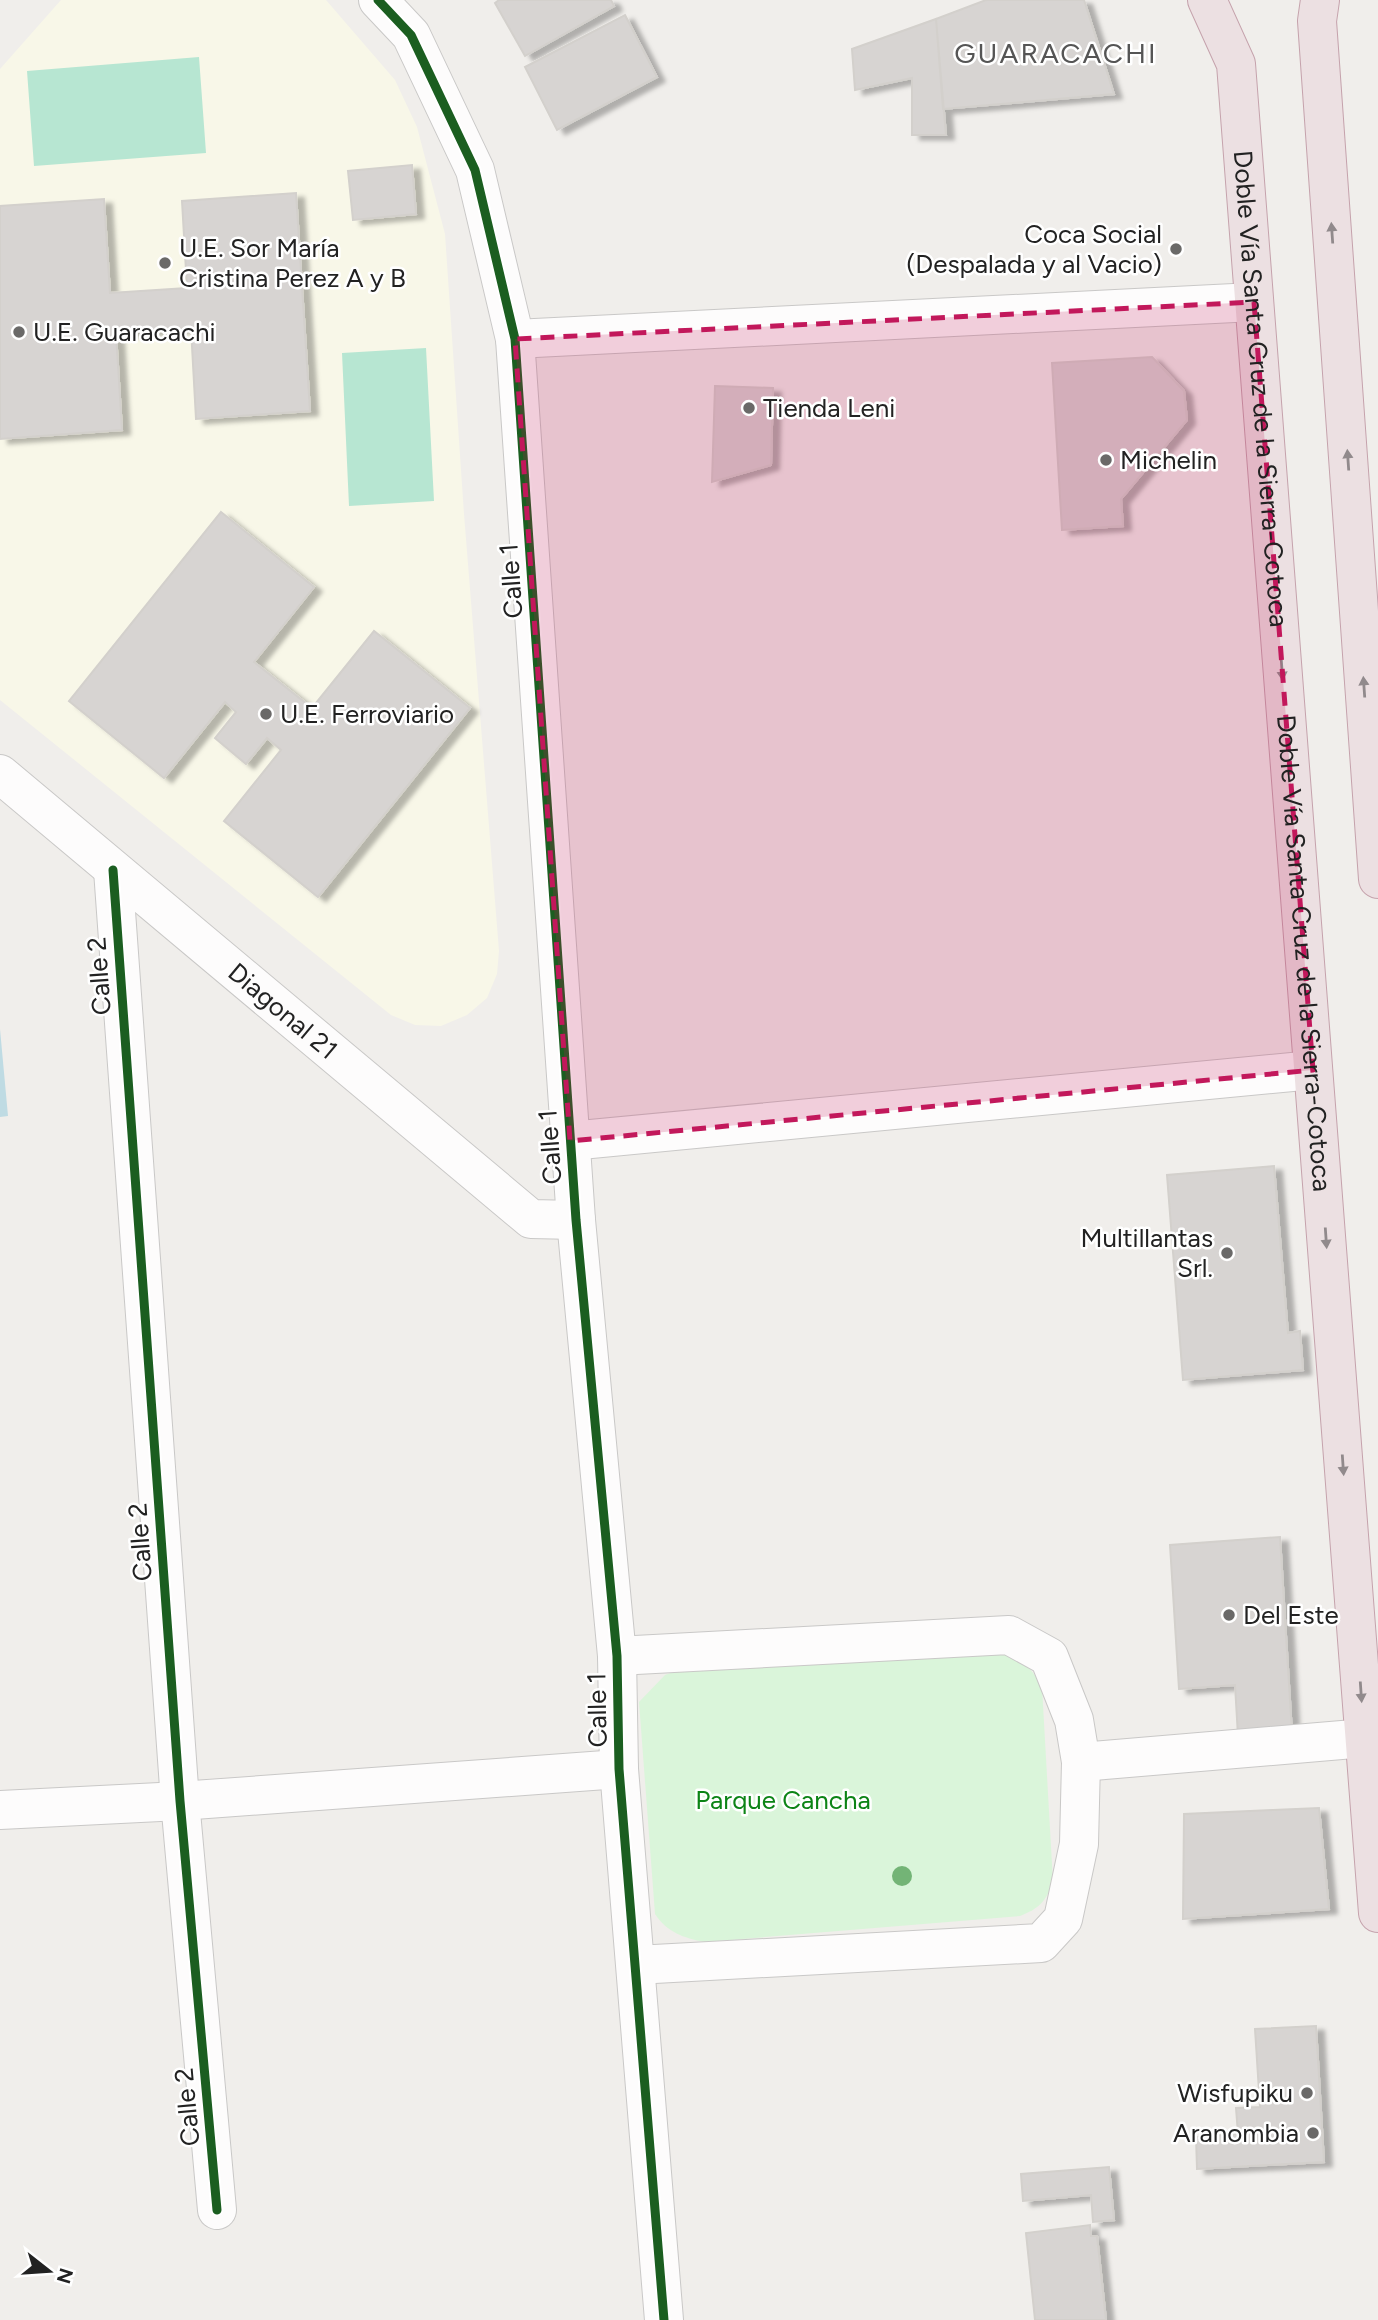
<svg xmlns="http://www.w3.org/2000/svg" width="1378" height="2320" font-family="Figtree,sans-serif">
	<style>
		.education { fill: #f8f7e8 }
		.park { fill: #daf5da }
		.pitch { fill: #b7e6d2 }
		.water { fill: #bfdbe3 }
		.building { fill: #d7d4d2; stroke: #d3d0cc; stroke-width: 2; filter: url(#shadow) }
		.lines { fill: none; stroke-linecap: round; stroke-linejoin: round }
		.minor-casing { stroke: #c9c8c7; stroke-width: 40 }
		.highway-casing { stroke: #c5a2ac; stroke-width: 40 }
		.minor { stroke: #fdfcfc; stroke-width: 38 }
		.highway { stroke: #ece0e2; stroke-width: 38 }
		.cycleway-casing { stroke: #fff; stroke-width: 13 }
		.cycleway { stroke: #1b5e20; stroke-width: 9 }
		.tree { fill: #73b476 }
		.oneway { fill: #918a8c }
		.marked { fill: #c2185b; fill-opacity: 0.2; stroke: #c2185b; stroke-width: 5; stroke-dasharray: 14 9; stroke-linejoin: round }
		.poi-dot { fill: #6a6968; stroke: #fff; stroke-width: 2.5 }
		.labels { text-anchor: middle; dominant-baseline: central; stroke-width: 5; stroke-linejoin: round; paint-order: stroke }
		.poi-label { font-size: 26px; fill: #222; stroke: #fff; text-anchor: start }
		.street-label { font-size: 26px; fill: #222; stroke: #fff }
		.park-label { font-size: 26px; fill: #0c8416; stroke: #fff }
		.neighbourhood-label { font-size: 28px; letter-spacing: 2px; fill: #555; stroke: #fff }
	</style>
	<defs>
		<filter id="shadow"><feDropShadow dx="8" dy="4.5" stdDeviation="2" flood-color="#0004"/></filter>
	</defs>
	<rect width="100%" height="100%" fill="#f0eeeb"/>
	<path class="education" d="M 61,0 L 326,0 L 395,80 L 417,127 L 445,234 L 464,514 L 499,951 L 497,974 L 487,998 L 467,1015 L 441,1026 L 415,1025 L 391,1015 L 0,700 L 0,69 Z"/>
	<path class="park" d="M 1010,1654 C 1025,1663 1034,1671 1042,1687 L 1053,1882 C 1045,1902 1040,1908 1020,1916 L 705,1942 C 683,1938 667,1932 655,1914 L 639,1702 L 665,1675 L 681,1669 Z"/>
	<path class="pitch" d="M 199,57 L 206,153 L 34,166 L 27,71 Z
		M 426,348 L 434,501 L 349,506 L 342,353 Z"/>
	<path class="water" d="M 0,1029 L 8,1116 L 0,1117 Z"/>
	<path class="building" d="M 499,0 L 611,0 L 614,6 L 525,56 L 495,3 Z
		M 986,0 L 1084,0 L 1114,94 L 943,109 L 936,19 Z
		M 625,15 L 657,77 L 557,130 L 525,67 Z
		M 936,19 L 946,135 L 912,135 L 912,78 L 855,90 L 852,49 Z
		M 412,165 L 416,214 L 353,220 L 348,171 Z
		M 296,193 L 310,411 L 196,419 L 191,328 L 116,333 L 122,430 L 0,439 L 0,206 L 104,199 L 110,293 L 187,288 L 182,201 Z
		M 1152,357 L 1184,391 L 1187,420 L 1121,499 L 1123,526 L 1062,530 L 1052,363 Z
		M 715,386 L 773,388 L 771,465 L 712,482 Z
		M 221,512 L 314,587 L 254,662 L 312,708 L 374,631 L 470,708 L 318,897 L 224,821 L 281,750 L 267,738 L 246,764 L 215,738 L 236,712 L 225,702 L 164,778 L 69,701 Z
		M 1274,1166 L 1288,1333 L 1300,1331 L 1303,1370 L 1183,1380 L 1167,1175 Z
		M 1280,1537 L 1292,1733 L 1238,1736 L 1235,1685 L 1179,1689 L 1170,1545 Z
		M 1319,1808 L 1329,1909 L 1183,1919 L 1184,1814 Z
		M 1316,2026 L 1324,2162 L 1197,2169 L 1196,2137 L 1238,2134 L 1236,2108 L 1260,2107 L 1255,2029 Z
		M 1109,2167 L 1114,2220 L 1093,2222 L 1091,2195 L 1023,2201 L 1021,2174 Z
		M 1090,2225 L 1091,2236 L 1097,2236 L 1106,2320 L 1035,2320 L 1026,2233 Z"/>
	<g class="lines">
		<defs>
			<g id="minor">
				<path d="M 378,0 L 411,35 L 475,170 L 515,339 L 576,1220 L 617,1656 L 619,1769 L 664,2320"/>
				<path d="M 515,339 L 1254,302"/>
				<path id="s1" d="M 0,774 L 531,1219 L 576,1220"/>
				<path d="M 113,870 L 180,1801 L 217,2210"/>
				<path d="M 570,1141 L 1313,1070"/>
				<path d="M 617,1656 L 1009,1635 L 1049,1657 L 1074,1720 L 1081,1762 L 1079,1844 L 1063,1919 L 1041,1943 L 636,1965"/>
				<path d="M 1081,1762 L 1378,1737"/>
				<path d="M 0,1810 L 180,1801 L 619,1769"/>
			</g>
			<g id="highway">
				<path id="s2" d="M 1207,0 L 1236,64 L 1378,1913"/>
				<path d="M 1320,0 L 1317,21 L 1378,879"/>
			</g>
		</defs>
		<use href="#minor" class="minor-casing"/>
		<use href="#highway" class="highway-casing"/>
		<use href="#minor" class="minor"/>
		<use href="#highway" class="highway"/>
		<defs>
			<path id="cycleway" d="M 378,0 L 411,35 L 475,170 L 515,339 L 576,1220 L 617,1656 L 619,1769 L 664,2320
				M 113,870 L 180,1801 L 217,2210"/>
		</defs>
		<use href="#cycleway" class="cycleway-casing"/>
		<use href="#cycleway" class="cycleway"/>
	</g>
	<circle class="tree" cx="902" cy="1876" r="10"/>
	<defs><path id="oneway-solid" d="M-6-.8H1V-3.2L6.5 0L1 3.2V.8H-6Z" transform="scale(1.75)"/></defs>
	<g class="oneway">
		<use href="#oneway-solid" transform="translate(1332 233) rotate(-94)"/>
		<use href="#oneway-solid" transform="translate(1348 460) rotate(-94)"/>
		<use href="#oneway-solid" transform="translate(1282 670) rotate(86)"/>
		<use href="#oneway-solid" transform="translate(1364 687) rotate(-94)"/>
		<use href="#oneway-solid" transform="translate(1326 1238) rotate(86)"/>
		<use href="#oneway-solid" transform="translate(1343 1465) rotate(86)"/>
		<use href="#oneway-solid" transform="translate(1361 1692) rotate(86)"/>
	</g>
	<path class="marked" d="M 1254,302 L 1313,1070 L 570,1141 L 515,339 Z"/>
	<g class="poi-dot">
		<circle cx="1176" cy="249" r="7"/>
		<circle cx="165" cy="263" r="7"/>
		<circle cx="19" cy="332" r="7"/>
		<circle cx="749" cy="408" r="7"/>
		<circle cx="1106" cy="460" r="7"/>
		<circle cx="266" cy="714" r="7"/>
		<circle cx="1227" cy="1253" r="7"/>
		<circle cx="1229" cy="1615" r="7"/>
		<circle cx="1307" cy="2093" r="7"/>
		<circle cx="1313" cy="2133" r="7"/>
	</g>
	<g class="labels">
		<g class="poi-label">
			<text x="1162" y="234" text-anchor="end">Coca Social<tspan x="1162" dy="30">(Despalada y al Vacio)</tspan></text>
			<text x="179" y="248">U.E. Sor María<tspan x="179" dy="30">Cristina Perez A y B</tspan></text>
			<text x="33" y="332">U.E. Guaracachi</text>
			<text x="763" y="408">Tienda Leni</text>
			<text x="1120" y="460">Michelin</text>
			<text x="280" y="714">U.E. Ferroviario</text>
			<text x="1213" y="1238" text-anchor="end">Multillantas<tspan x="1213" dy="30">Srl.</tspan></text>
			<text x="1243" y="1615">Del Este</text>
			<text x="1293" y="2093" text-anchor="end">Wisfupiku</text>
			<text x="1299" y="2133" text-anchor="end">Aranombia</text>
		</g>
		<g class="street-label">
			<text stroke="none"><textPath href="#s2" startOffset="396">Doble Vía Santa Cruz de la Sierra-Cotoca</textPath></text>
			<text transform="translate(511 581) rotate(-94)">Calle 1</text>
			<text stroke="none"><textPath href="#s2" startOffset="962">Doble Vía Santa Cruz de la Sierra-Cotoca</textPath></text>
			<text transform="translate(99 976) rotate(-94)">Calle 2</text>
			<text stroke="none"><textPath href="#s1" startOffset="369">Diagonal 21</textPath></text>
			<text transform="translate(550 1147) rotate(-94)">Calle 1</text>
			<text transform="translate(140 1542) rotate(-94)">Calle 2</text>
			<text transform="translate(597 1710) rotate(-91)">Calle 1</text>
			<text transform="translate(187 2107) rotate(-95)">Calle 2</text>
		</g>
		<g class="park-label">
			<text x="783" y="1800">Parque Cancha</text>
		</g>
		<g class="neighbourhood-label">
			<text x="1056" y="53">GUARACACHI</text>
		</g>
	</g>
	<g transform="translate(49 2271) rotate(107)" stroke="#ffffff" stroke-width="5" paint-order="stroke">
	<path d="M0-5L12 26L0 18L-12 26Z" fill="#222222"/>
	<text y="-10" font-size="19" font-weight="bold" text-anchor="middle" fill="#222222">N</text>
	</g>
</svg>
